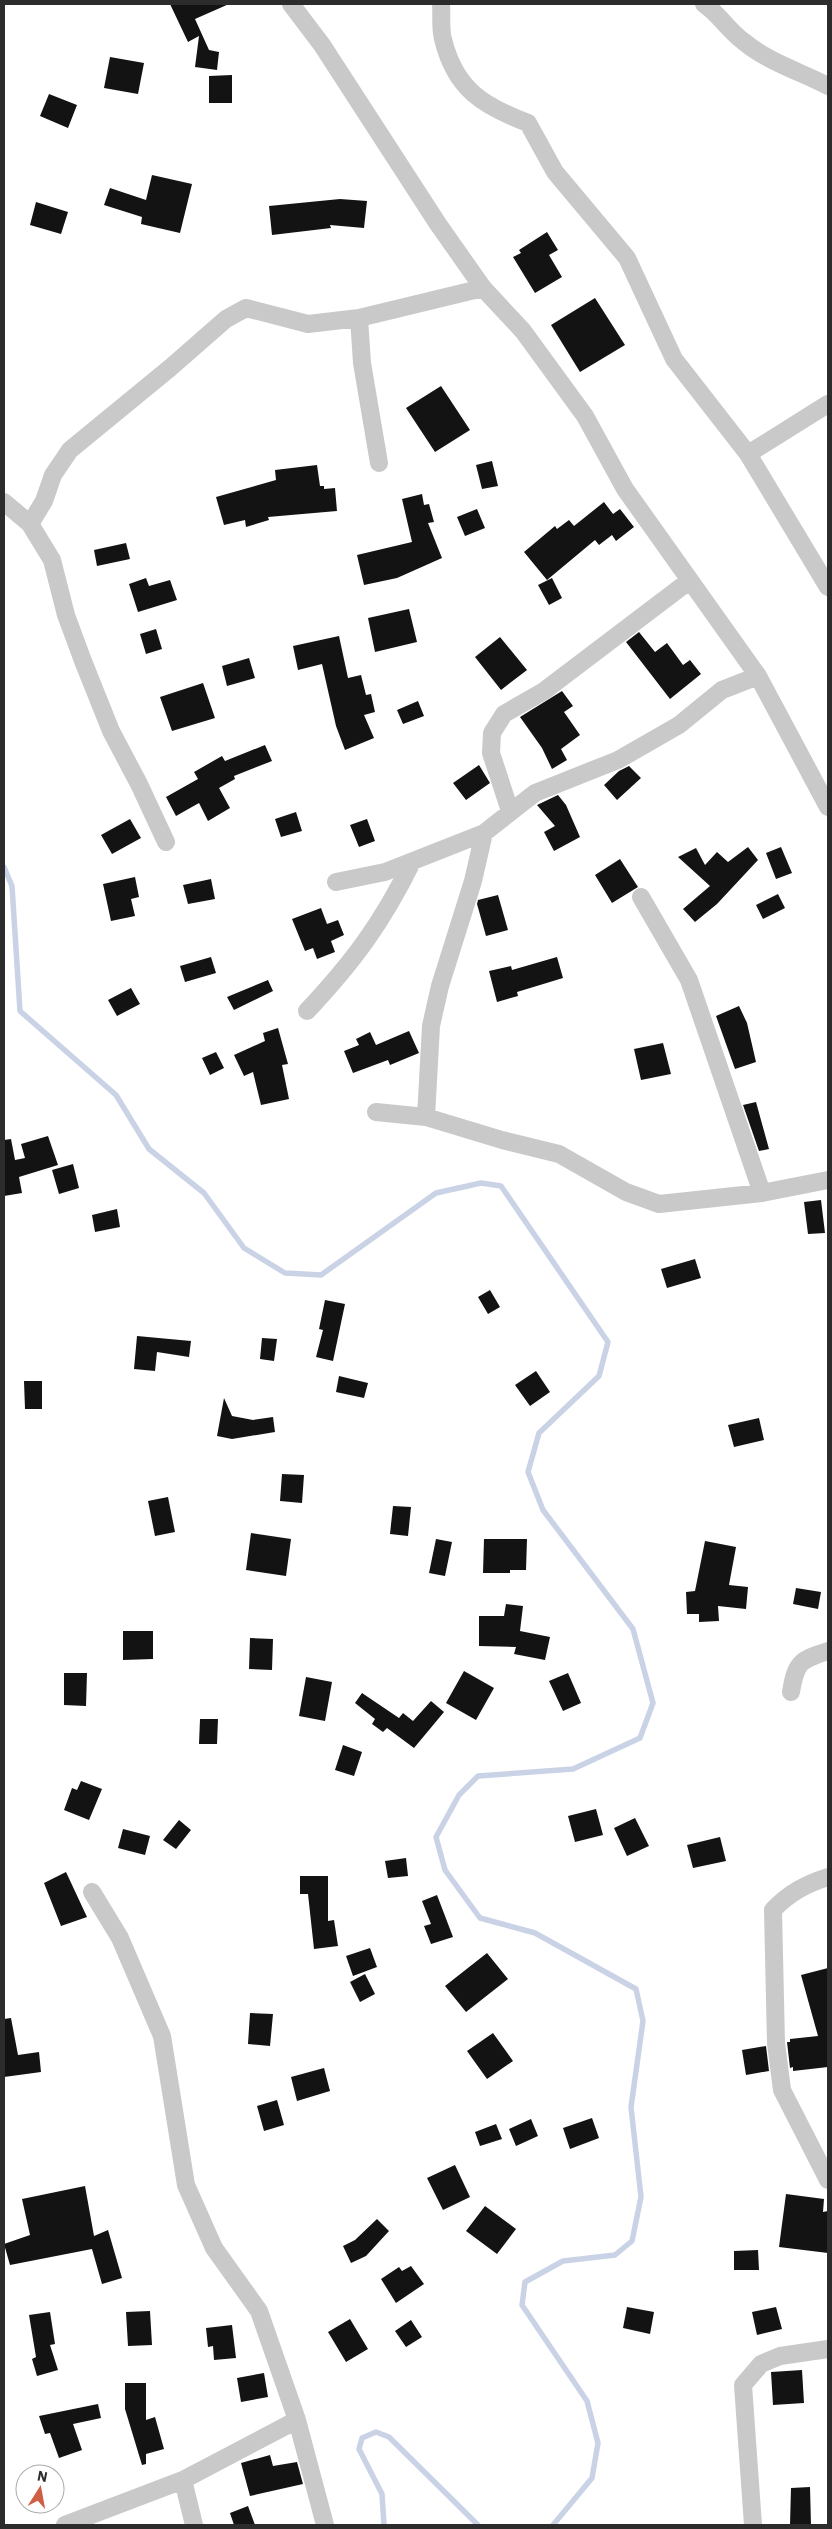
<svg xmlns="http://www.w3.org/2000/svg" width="832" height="2529" font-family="'IBM Plex Sans',sans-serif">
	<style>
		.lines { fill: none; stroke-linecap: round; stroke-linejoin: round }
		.stream { stroke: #cad3e6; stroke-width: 5.5 }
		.building { fill: #131313 }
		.minor { stroke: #c9c9c9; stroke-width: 18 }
	</style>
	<rect width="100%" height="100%" fill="#fff"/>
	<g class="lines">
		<path class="stream" d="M 4,867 L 12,886 L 20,1011 L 116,1095 L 149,1149 L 204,1193 L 244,1248 L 285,1273 L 321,1275 L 436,1193 L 481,1183 L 501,1186 L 608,1342 L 599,1376 L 539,1433 L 528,1472 L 543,1510 L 633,1629 L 653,1703 L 640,1738 L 573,1769 L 478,1776 L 459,1795 L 436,1837 L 445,1870 L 480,1918 L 535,1933 L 636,1989 L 643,2021 L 631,2107 L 641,2197 L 632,2241 L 615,2255 L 563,2261 L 525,2282 L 522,2305 L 587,2401 L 598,2443 L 592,2478 L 553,2525
			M 384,2525 L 382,2494 L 359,2449 L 362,2438 L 376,2432 L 389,2437 L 478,2525"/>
	</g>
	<path class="building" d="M 170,4 L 229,4 L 195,19 L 209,50 L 219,52 L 217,70 L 195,67 L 199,36 L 188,42 Z
		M 110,57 L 144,63 L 138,94 L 104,88 Z
		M 232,75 L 232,103 L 209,103 L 209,76 Z
		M 49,94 L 77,105 L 68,128 L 40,116 Z
		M 152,175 L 192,184 L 180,233 L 141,224 L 142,217 L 104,205 L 110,188 L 146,200 Z
		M 340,199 L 367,201 L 364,228 L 330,225 L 331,228 L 272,235 L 269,206 Z
		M 36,202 L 68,212 L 61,234 L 30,225 Z
		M 547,232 L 558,250 L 549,255 L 562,277 L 535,293 L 513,257 L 521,253 L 519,250 Z
		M 595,298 L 625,345 L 580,372 L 551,325 Z
		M 441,386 L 470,430 L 435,452 L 406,408 Z
		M 492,461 L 498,486 L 482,489 L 476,465 Z
		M 317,465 L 320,486 L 324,486 L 324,489 L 335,488 L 337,511 L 268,517 L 269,520 L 246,527 L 245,520 L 224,525 L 216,497 L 276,480 L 275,470 Z
		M 422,494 L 424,505 L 429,504 L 434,522 L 428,523 L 442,558 L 397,578 L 364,585 L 357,555 L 412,542 L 402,499 Z
		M 604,502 L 613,514 L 620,509 L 634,527 L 616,541 L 612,535 L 599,545 L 595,540 L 547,580 L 524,552 L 555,526 L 557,529 L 569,520 L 574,526 Z
		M 477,509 L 485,528 L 465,536 L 457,517 Z
		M 126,543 L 130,559 L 97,566 L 94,550 Z
		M 146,578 L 149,586 L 170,580 L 177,600 L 138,612 L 129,584 Z
		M 552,578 L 562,598 L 549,605 L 538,585 Z
		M 409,609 L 417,642 L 375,652 L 368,618 Z
		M 156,629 L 162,649 L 146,654 L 140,634 Z
		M 639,632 L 655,652 L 667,643 L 683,665 L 690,660 L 701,674 L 670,699 L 626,642 Z
		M 339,636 L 348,678 L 361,675 L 366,695 L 371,694 L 375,712 L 364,715 L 374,738 L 345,750 L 336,726 L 322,664 L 298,670 L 293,646 Z
		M 500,637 L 527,670 L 501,690 L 475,657 Z
		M 249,658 L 255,678 L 227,686 L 222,666 Z
		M 203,683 L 215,718 L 172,731 L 160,697 Z
		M 562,691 L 573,706 L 564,712 L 580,735 L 561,749 L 567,760 L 552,769 L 542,748 L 520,717 Z
		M 418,701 L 424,716 L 403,724 L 397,710 Z
		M 265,745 L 272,761 L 234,776 L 235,779 L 219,788 L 230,808 L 208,821 L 199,803 L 176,816 L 166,797 L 198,779 L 194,772 L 222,756 L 225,761 Z
		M 479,765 L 490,783 L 466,800 L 453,783 Z
		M 629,766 L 641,778 L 617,800 L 604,785 L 619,771 Z
		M 558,795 L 566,805 L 580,837 L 554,851 L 544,832 L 555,826 L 537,805 Z
		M 296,812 L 302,831 L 281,837 L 275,819 Z
		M 130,819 L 141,838 L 112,854 L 101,835 Z
		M 367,819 L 375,841 L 359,847 L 350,825 Z
		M 748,847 L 758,860 L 717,904 L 695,922 L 683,909 L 710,886 L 678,857 L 696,848 L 705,865 L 717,852 L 728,862 Z
		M 781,847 L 792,873 L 776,879 L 766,853 Z
		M 620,859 L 638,887 L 612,903 L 595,875 Z
		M 135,877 L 139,897 L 131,899 L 135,916 L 111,921 L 103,884 Z
		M 211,879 L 215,899 L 188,904 L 183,885 Z
		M 778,894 L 785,908 L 763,919 L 756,905 Z
		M 498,895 L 508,930 L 486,936 L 477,904 L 478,900 Z
		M 321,908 L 327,924 L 338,920 L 344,935 L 331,941 L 335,952 L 317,959 L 313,948 L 305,951 L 292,919 Z
		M 211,957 L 216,973 L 185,982 L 180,966 Z
		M 557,957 L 563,978 L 517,992 L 518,996 L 497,1002 L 489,971 L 511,966 L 512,970 Z
		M 268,980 L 273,991 L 234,1010 L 227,997 Z
		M 131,988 L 140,1004 L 117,1016 L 108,1000 Z
		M 739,1006 L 747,1023 L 756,1062 L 735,1069 L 716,1016 Z
		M 278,1028 L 288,1064 L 282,1065 L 289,1099 L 261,1105 L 253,1072 L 244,1076 L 234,1055 L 265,1041 L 263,1033 Z
		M 409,1031 L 419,1053 L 390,1065 L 388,1060 L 353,1073 L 344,1051 L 359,1045 L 356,1039 L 370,1032 L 376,1045 Z
		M 663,1043 L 671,1074 L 641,1080 L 634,1049 Z
		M 216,1052 L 224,1068 L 210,1075 L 202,1058 Z
		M 756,1102 L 769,1149 L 759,1151 L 743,1105 Z
		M 48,1136 L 58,1165 L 19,1177 L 22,1193 L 4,1196 L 4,1140 L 11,1139 L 15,1160 L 25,1158 L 21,1144 Z
		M 73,1164 L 79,1188 L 59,1194 L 52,1170 Z
		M 821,1200 L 825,1233 L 808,1234 L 804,1202 Z
		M 117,1209 L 120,1227 L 95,1232 L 92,1215 Z
		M 695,1259 L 701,1278 L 667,1288 L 661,1269 Z
		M 490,1290 L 500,1307 L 488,1314 L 478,1297 Z
		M 325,1300 L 345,1304 L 333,1361 L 316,1357 L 323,1330 L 319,1329 Z
		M 137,1336 L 191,1341 L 189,1357 L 157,1352 L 155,1371 L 134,1369 Z
		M 262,1338 L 277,1339 L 274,1361 L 260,1359 Z
		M 536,1371 L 550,1392 L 530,1406 L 515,1385 Z
		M 339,1376 L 368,1383 L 364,1398 L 336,1392 Z
		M 24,1381 L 42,1381 L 42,1409 L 25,1409 Z
		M 224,1398 L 232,1416 L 253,1420 L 273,1417 L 275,1432 L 232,1439 L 217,1436 Z
		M 759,1418 L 764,1440 L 734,1447 L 728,1425 Z
		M 282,1474 L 304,1475 L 302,1503 L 280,1501 Z
		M 168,1497 L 175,1532 L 155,1536 L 148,1501 Z
		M 393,1506 L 411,1507 L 408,1536 L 390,1534 Z
		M 251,1533 L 291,1539 L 286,1576 L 246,1570 Z
		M 436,1539 L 452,1542 L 445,1576 L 429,1573 Z
		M 484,1539 L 527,1539 L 526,1570 L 510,1570 L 510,1573 L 483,1573 Z
		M 705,1541 L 736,1547 L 729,1585 L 748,1587 L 746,1609 L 718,1606 L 719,1621 L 699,1622 L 699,1614 L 687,1614 L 686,1592 L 695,1591 Z
		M 796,1588 L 821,1592 L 818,1609 L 793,1604 Z
		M 506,1604 L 523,1606 L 520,1631 L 550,1637 L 545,1660 L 514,1654 L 516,1647 L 479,1646 L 479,1616 L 504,1616 Z
		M 123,1631 L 153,1631 L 153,1659 L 123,1660 Z
		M 250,1638 L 273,1639 L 272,1670 L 249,1669 Z
		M 464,1671 L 494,1688 L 476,1720 L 446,1703 Z
		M 64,1673 L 87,1673 L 86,1706 L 64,1705 Z
		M 568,1673 L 581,1703 L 563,1711 L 549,1681 Z
		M 306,1677 L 332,1682 L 325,1721 L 299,1716 Z
		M 362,1693 L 399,1718 L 403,1713 L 413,1721 L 431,1701 L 444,1712 L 414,1748 L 387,1728 L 383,1732 L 372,1724 L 375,1719 L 355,1703 Z
		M 200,1719 L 218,1719 L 217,1744 L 199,1744 Z
		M 343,1745 L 362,1752 L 354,1776 L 335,1770 Z
		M 81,1781 L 102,1789 L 89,1820 L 64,1810 L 72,1788 L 77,1790 Z
		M 596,1809 L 603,1835 L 575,1842 L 568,1816 Z
		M 635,1818 L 649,1846 L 627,1856 L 614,1828 Z
		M 179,1820 L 191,1830 L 176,1849 L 163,1840 Z
		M 123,1829 L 150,1836 L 145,1855 L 118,1848 Z
		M 720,1837 L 726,1861 L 693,1868 L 687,1845 Z
		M 406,1858 L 408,1876 L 388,1878 L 385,1861 Z
		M 66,1872 L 87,1917 L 61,1926 L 44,1883 Z
		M 300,1876 L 328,1876 L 328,1921 L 334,1920 L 338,1946 L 314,1949 L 308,1894 L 300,1894 Z
		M 437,1895 L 453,1937 L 431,1944 L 424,1926 L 431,1924 L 422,1901 Z
		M 370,1948 L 377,1967 L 353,1976 L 346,1956 Z
		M 487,1953 L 508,1979 L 466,2012 L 445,1986 Z
		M 828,1968 L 828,2067 L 793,2071 L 793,2067 L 790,2068 L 787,2042 L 790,2042 L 790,2039 L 818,2036 L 801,1975 Z
		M 365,1974 L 375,1994 L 360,2002 L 350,1982 Z
		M 250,2013 L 273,2014 L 270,2046 L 248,2044 Z
		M 11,2018 L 18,2055 L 39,2052 L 41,2072 L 4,2077 L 4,2019 Z
		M 493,2033 L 513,2061 L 487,2079 L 467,2051 Z
		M 766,2046 L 769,2071 L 746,2075 L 742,2050 Z
		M 324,2068 L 330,2091 L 297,2101 L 291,2077 Z
		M 277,2100 L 284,2125 L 264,2131 L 257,2106 Z
		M 592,2118 L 599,2138 L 570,2149 L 563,2128 Z
		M 531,2119 L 538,2136 L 516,2146 L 509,2129 Z
		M 496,2124 L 502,2139 L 480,2146 L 475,2132 Z
		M 455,2165 L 470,2197 L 443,2210 L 427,2178 Z
		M 85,2186 L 94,2236 L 108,2230 L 122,2278 L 102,2284 L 92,2249 L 10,2265 L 4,2244 L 30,2235 L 22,2199 Z
		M 786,2194 L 824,2199 L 823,2212 L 828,2211 L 828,2253 L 779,2247 Z
		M 485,2206 L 516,2229 L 497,2254 L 466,2231 Z
		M 377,2219 L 389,2231 L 366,2256 L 351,2263 L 343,2246 L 355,2240 Z
		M 758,2250 L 759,2270 L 734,2270 L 734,2251 Z
		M 411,2266 L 424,2284 L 396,2303 L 381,2279 L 399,2267 L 402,2271 Z
		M 627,2307 L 654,2312 L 650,2334 L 623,2328 Z
		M 776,2307 L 782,2329 L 757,2335 L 752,2312 Z
		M 150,2311 L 152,2345 L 128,2346 L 126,2312 Z
		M 50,2312 L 55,2344 L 50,2345 L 58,2370 L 37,2376 L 32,2359 L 36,2357 L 29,2315 Z
		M 350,2319 L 368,2349 L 346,2362 L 328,2332 Z
		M 411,2320 L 422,2337 L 406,2347 L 395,2331 Z
		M 232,2325 L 236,2358 L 214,2360 L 213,2346 L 208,2347 L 206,2328 Z
		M 802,2370 L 804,2403 L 773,2405 L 771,2372 Z
		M 264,2373 L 268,2397 L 241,2402 L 237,2378 Z
		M 125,2383 L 146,2383 L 146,2420 L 155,2417 L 164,2449 L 146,2454 L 146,2464 L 142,2465 L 125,2409 Z
		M 98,2404 L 101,2418 L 73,2424 L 82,2450 L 59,2458 L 50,2433 L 45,2434 L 39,2416 Z
		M 270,2455 L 273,2466 L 297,2462 L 303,2484 L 250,2496 L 241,2463 Z
		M 810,2487 L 811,2525 L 790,2525 L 791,2488 Z
		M 248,2506 L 255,2525 L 234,2525 L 230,2513 Z"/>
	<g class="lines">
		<path class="minor" d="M 291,4 L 322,45 L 438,224 L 483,288 L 523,331 L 585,416 L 625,489 L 758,676 L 828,807
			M 441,4 C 442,15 440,28 443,39 C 455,89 483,106 528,123 L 555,172 L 627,258 L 674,359 L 748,454 L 828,587
			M 704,4 C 719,14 728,30 743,41 C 768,62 799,71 828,86
			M 359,318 L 362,363 L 379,463
			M 748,454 L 828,404
			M 4,502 L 30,524 L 52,560 L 66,615 L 83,661 L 111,731 L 139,784 L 166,842
			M 30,524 L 44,501 L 53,475 L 70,450 L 170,368 L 226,319 L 246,308 L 308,324 L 359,318 L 483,288
			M 510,811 L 491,753 L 492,733 L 504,714 L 544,691 L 689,581
			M 336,882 L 385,872 L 484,833 L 535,793 L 618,760 L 679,725 L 722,690 L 758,676
			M 641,897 L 689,980 L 762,1193
			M 307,1011 C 353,962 382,923 412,862
			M 376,1112 L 426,1117 L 502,1140 L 559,1154 L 626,1192 L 659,1204 L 762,1193 L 828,1180
			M 426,1117 L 431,1026 L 440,986 L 473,881 L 484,833
			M 791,1692 C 796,1662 800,1660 828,1651
			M 828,1877 C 806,1884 789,1893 773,1910 L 776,2043 L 782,2090 L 828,2180
			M 92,1892 L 120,1938 L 162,2036 L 186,2185 L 214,2248 L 259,2311 L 297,2420 L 325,2525
			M 183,2480 L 194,2525
			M 65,2525 L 183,2480 L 297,2420
			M 753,2525 L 743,2385 L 761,2364 L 780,2356 L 828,2349"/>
	</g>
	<rect width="832" height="2529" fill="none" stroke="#2c2c2c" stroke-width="10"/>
	<g transform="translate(40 2489) rotate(11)"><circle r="24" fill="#ffffff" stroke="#ababab"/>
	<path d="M0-4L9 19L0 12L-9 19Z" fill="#ce5f44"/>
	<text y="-8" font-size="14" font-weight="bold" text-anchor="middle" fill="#2c2c2c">N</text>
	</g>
</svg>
